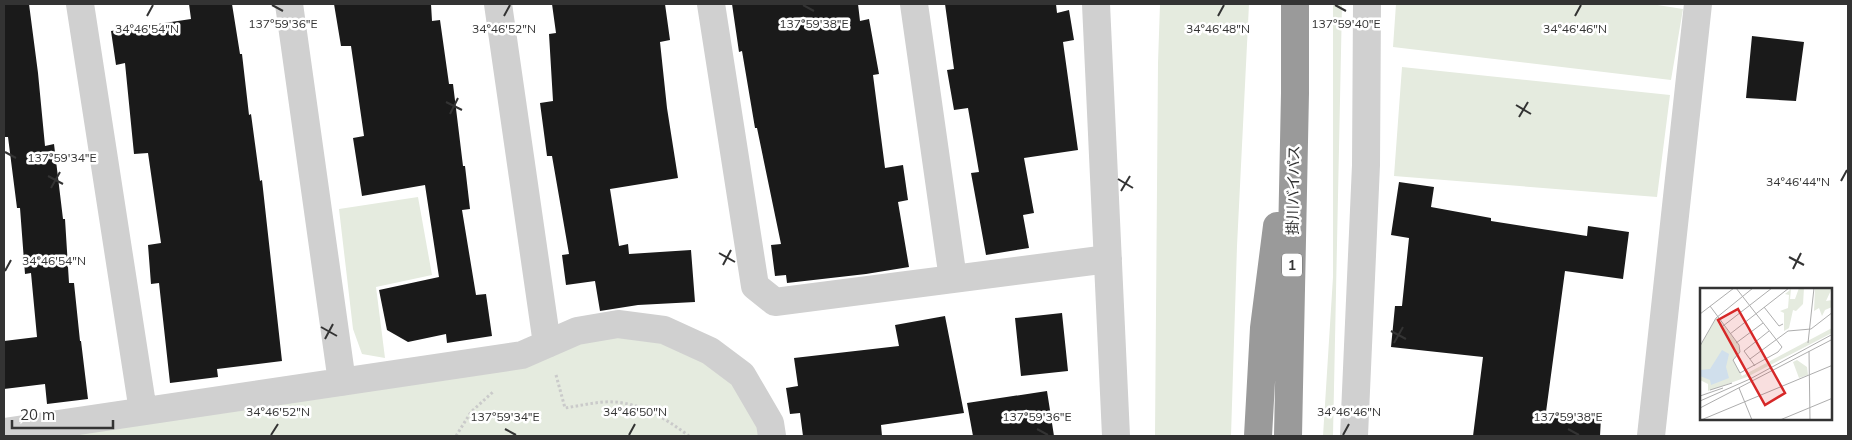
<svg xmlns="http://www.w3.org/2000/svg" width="1852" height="440" font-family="Mulish,'Noto Sans JP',sans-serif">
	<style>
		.green { fill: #e5ebdf }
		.building { fill: #1a1a1a }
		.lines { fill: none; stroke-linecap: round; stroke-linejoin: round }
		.path { stroke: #cacaca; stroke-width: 3; stroke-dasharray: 2.5 2.5; stroke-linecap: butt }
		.minor { stroke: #d0d0d0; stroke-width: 28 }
		.highway { stroke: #9a9a9a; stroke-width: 28 }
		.ticks { fill: none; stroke: #333; stroke-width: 2 }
		.labels { text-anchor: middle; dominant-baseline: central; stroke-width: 5; stroke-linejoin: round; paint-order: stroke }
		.shield { fill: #fff; stroke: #707070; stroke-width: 1 }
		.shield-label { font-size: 14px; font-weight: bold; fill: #333 }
		.street-label { font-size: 15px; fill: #333; stroke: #fff }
		.inset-road { fill: none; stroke: #adadad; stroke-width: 1 }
		.view { fill: #d62828; fill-opacity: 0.15; stroke: #d62828; stroke-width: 2.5 }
		.inset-edge { fill: none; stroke: #333; stroke-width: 2.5 }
		.ticks-label { font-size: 12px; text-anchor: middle; fill: #333; stroke: #fff; stroke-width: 5; stroke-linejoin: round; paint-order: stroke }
	</style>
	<rect width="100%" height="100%" fill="#fff"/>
	<path class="green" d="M 1160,4 L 1249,4 L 1237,246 L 1231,436 L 1155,436 L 1158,63 Z
		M 1333,4 L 1342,4 L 1333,436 L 1323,436 L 1333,277 Z
		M 1396,4 L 1651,4 L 1683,9 L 1671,80 L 1393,47 Z
		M 1402,67 L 1670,95 L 1657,197 L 1394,176 Z
		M 418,197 L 432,275 L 376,287 L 385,358 L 362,354 L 353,329 L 339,209 Z
		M 664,330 L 721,359 L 772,436 L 4,436 Z"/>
	<path class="building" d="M 4,4 L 29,4 L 38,73 L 45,146 L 54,144 L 63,219 L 65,219 L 69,283 L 74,283 L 80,341 L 81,341 L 88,399 L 47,404 L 45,384 L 4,389 L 4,341 L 37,337 L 31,273 L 25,274 L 20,208 L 17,208 L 8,137 L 4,137 Z
		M 189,4 L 232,4 L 240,54 L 242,54 L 249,115 L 251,114 L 260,181 L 262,180 L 282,361 L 217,369 L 218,377 L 170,383 L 159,283 L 151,284 L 148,245 L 161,243 L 148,153 L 134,154 L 125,63 L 116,65 L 111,31 L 191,19 Z
		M 334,4 L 431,4 L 432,21 L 440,20 L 449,84 L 453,84 L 463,166 L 465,166 L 470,209 L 462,210 L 476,295 L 486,294 L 492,336 L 447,343 L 446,334 L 408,342 L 387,330 L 379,290 L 439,277 L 425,185 L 362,196 L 353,138 L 364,136 L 351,46 L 341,46 Z
		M 552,4 L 665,4 L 670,40 L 660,42 L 667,108 L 678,178 L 610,189 L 619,246 L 628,244 L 629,254 L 691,250 L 695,302 L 638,305 L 600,311 L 595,281 L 566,285 L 562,255 L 569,254 L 552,156 L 547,156 L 540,103 L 553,101 L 549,34 L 556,33 Z
		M 732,4 L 858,4 L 860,21 L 869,19 L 879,74 L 873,75 L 885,168 L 903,165 L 908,200 L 898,202 L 909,267 L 866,274 L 787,283 L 786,275 L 775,276 L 771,245 L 781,244 L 757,128 L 755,128 L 742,51 L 739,52 Z
		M 945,4 L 1056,4 L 1057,13 L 1069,10 L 1074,40 L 1063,42 L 1078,150 L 1024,158 L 1034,213 L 1023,215 L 1029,248 L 986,255 L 971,173 L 979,172 L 968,108 L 954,110 L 947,70 L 954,69 Z
		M 1752,36 L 1804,42 L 1796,101 L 1746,98 Z
		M 1399,182 L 1434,187 L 1431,207 L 1491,218 L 1491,221 L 1587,236 L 1588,226 L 1629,232 L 1623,279 L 1565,271 L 1546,412 L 1601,417 L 1600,436 L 1473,436 L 1483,357 L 1391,347 L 1395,306 L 1402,306 L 1409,238 L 1391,235 Z
		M 1062,313 L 1068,371 L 1021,376 L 1015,318 Z
		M 945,316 L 964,413 L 881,425 L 882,436 L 803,436 L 800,413 L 790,414 L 786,388 L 798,386 L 794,358 L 899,346 L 895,325 Z
		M 1047,391 L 1054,436 L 973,436 L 967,403 Z"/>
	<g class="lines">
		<path class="path" d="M 556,375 L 565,408 C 578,406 591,403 604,402 C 637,400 665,418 689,436
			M 456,436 L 471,412 L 494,391"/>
		<path class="minor" d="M 80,4 L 143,411
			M 289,4 L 342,382
			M 498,4 L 547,344
			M 711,4 L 755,286 L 775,302 L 1108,259
			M 914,4 L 953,279
			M 1096,4 L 1116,436
			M 4,432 L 522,355 L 577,331 L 618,324 L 664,330 L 710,351 L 742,375 L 770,423 L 772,436
			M 1354,436 L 1366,165 L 1367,4
			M 1651,436 L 1698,4"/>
		<path class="highway" d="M 1258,436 L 1264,328 L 1277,226
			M 1288,436 L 1295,93 L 1295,4"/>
	</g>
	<path class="ticks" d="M 272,5 L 283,11M 803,5 L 814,11M 1335,5 L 1346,11M 147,16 L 153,5M 504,16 L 510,5M 1218,16 L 1224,5M 1575,16 L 1581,5M 446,102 L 462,110M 1516,105 L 1531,114M 450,114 L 458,98M 1519,117 L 1528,102M 5,152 L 16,158M 48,176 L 63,184M 1118,179 L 1133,188M 1841,181 L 1847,170M 51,188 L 60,172M 1121,191 L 1130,176M 719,253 L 735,262M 1789,257 L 1804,265M 723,265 L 731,250M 1793,269 L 1801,253M 5,271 L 11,260M 321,327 L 337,336M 1391,331 L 1406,339M 325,339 L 333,324M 1394,343 L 1403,327M 505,429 L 516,435M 1037,429 L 1048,435M 1568,429 L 1579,435M 271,435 L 278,424M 629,435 L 635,424M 1343,435 L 1349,424"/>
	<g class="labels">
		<rect class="shield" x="1282" y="253.5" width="20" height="23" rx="4"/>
		<g class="shield-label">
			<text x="1292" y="265">1</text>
		</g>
		<g class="street-label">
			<text transform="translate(1293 190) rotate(-89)">掛川バイパス</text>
		</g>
	</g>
	<g transform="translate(1700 288)">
		<rect width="132" height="132" fill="#fff"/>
		<path d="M 99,0 L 104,0 L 103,16 L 96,23 L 93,22 L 89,40 L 84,43 L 84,25 L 80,23 L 88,20 L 89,7 L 85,6 L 91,1 L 90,11 L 95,11 ZM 132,0 L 126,13 L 132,12 L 132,19 L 125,22 L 122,28 L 119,20 L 114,23 L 115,1 ZM 17,29 L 38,56 L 40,64 L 33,72 L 42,88 L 132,40 L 132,45 L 47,89 L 8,103 L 8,96 L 0,92 L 0,58 ZM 97,72 L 107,79 L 108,87 L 99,90 L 93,74 Z" fill="#e5ebdf"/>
		<path d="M 22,62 L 29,66 L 26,79 L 29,90 L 11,97 L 10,92 L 0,88 L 0,82 L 10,81 Z" fill="#d0dfec"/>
		<path class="inset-road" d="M 10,18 L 39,57 L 40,64 L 33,72 L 40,85 L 78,64 L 82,59 L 36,0M 64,19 L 79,38 L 83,36M 0,26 L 34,0M 23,38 L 72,0M 30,46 L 89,0M 36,55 L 63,35M 108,55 L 114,0M 0,58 L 16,30 L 53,0M 109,63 L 110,132M 50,71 L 88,43 L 111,41 L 133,24M 55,78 L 44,63 L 69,43M 39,100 L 52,132M 10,102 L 32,95M 0,108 L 23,100M 0,113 L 50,91 L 133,46M 0,120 L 133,51M 1,132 L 133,77M 80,132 L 133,110"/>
		<path class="view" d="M 38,21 L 85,105 L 65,117 L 18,32 Z"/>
		<rect width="132" height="132" class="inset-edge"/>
	</g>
	<g class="ticks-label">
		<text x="1346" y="28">137°59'40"E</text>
		<text x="283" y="28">137°59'36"E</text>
		<text x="814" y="28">137°59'38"E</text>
		<text x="1575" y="33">34°46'46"N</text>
		<text x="147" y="33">34°46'54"N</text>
		<text x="504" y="33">34°46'52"N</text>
		<text x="1218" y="33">34°46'48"N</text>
		<text x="62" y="162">137°59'34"E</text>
		<text x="1798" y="186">34°46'44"N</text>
		<text x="54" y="265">34°46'54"N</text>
		<text x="278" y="416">34°46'52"N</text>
		<text x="635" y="416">34°46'50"N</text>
		<text x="1349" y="416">34°46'46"N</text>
		<text x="505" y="421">137°59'34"E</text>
		<text x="1037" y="421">137°59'36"E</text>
		<text x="1568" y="421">137°59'38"E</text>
	</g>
	<rect width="1852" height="440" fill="none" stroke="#333333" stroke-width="10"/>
	<path d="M12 420v8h101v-8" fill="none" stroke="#333333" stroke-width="2.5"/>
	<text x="20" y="420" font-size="15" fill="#333333" stroke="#ffffff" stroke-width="4" paint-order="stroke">20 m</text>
</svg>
